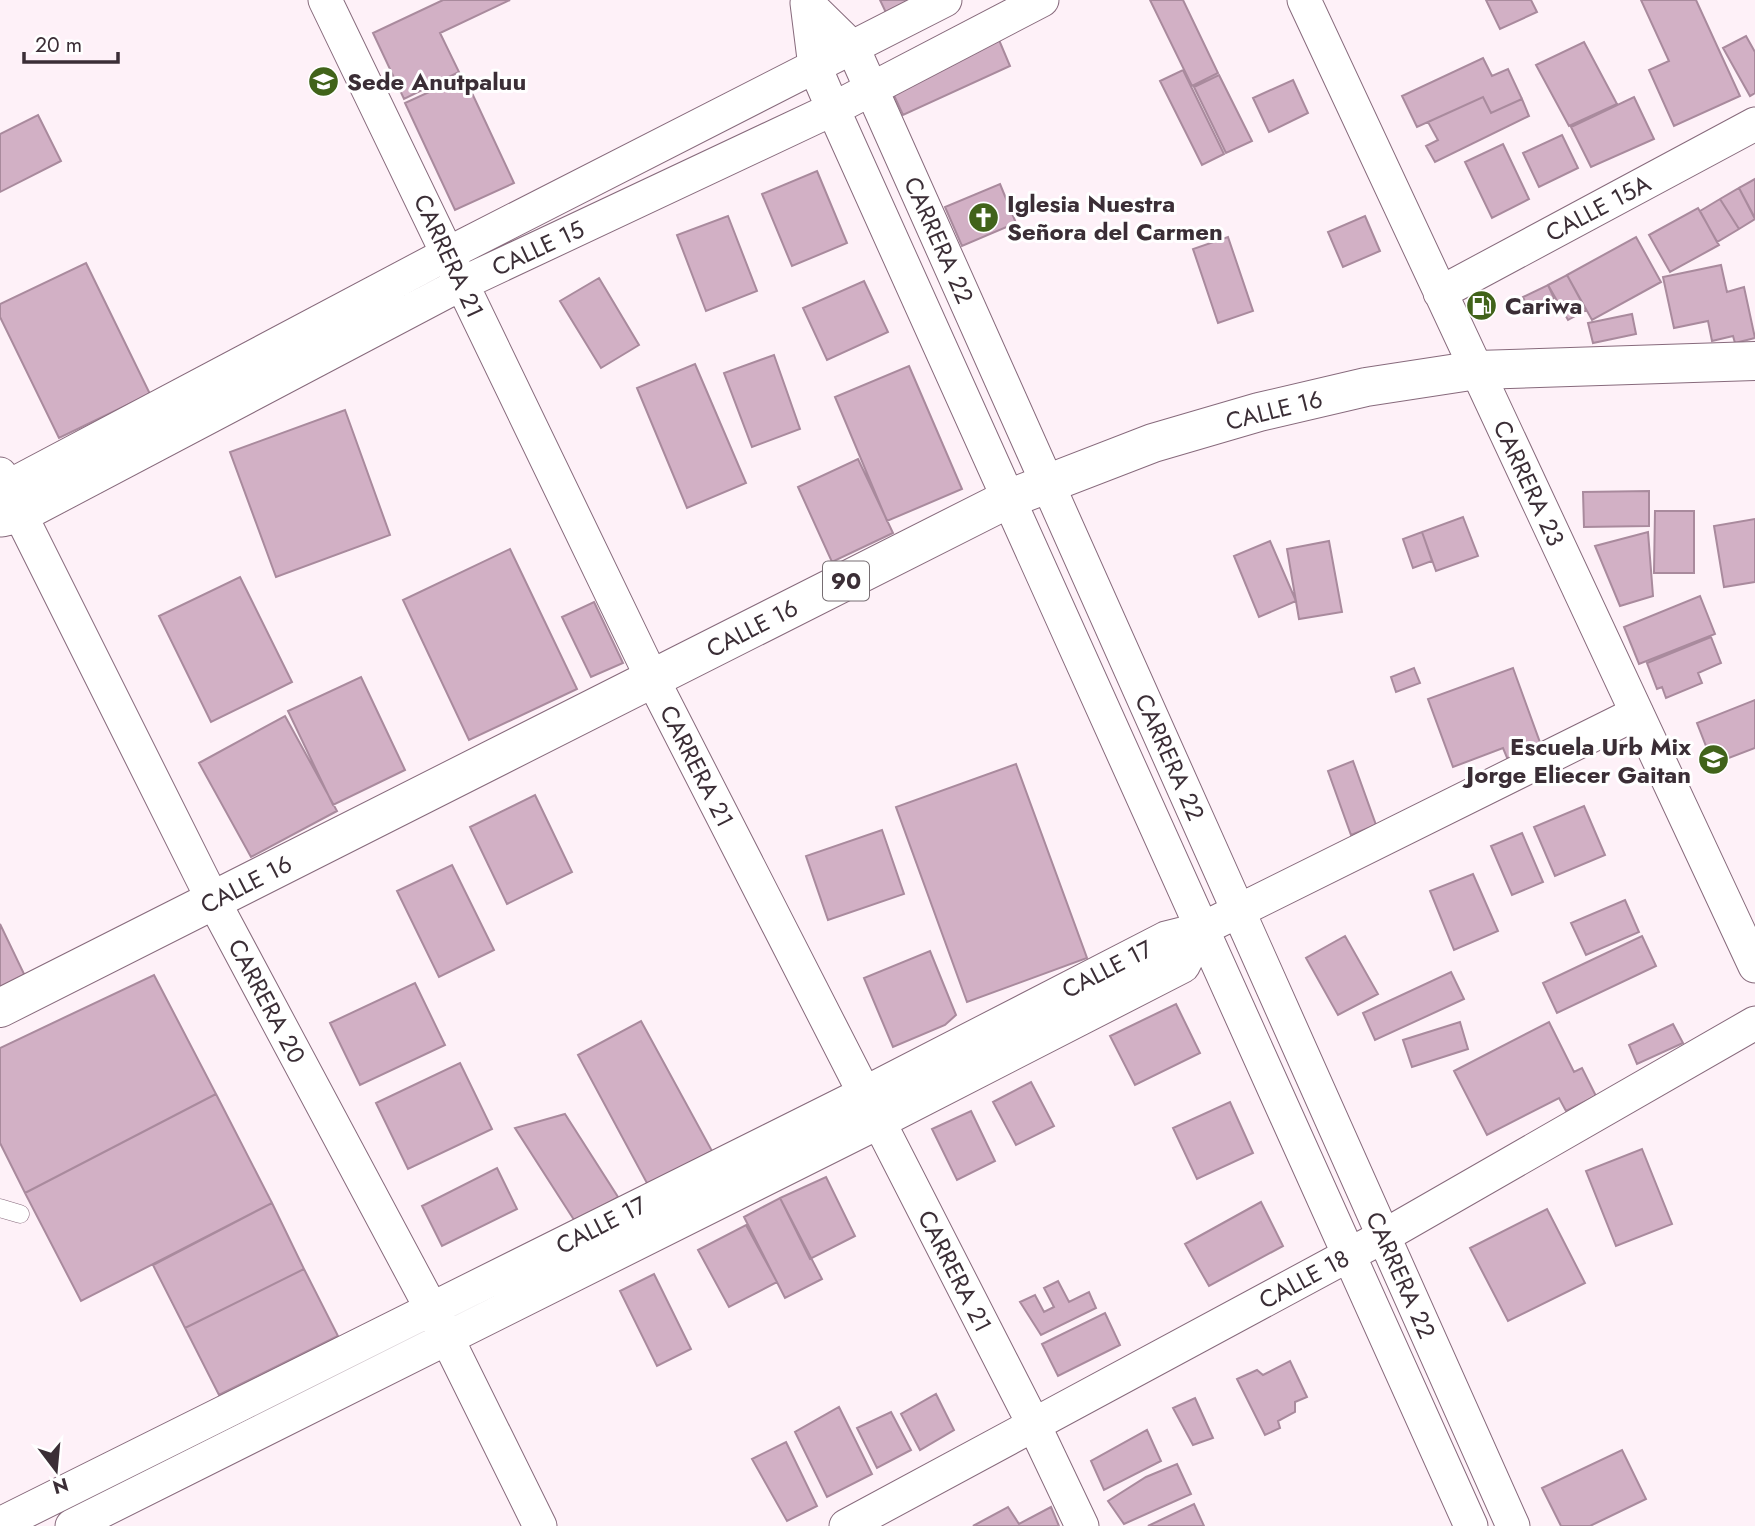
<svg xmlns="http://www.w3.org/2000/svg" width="1755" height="1526" font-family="Jost,sans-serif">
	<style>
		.building { fill: #d2b0c5; stroke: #a98a9d; stroke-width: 2 }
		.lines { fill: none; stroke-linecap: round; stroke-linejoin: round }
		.lane-casing { stroke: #876a7c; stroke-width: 19 }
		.street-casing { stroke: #876a7c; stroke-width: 35 }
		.highway-casing { stroke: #876a7c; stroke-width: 40 }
		.lane { stroke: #fff; stroke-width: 18 }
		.street { stroke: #fff; stroke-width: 33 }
		.highway { stroke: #fff; stroke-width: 38 }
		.labels { text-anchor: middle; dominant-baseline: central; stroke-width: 6; stroke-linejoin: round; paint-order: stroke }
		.shield { fill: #fff; stroke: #766d72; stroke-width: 2 }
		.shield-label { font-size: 23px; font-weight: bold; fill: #3b2e36 }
		.poi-label { font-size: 24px; font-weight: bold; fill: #3b2e36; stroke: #fff; text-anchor: start }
		.street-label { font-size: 24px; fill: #3b2e36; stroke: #fff }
	</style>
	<rect width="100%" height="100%" fill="#fef1f8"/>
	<path class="building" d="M 443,0 L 510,0 L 440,33 L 459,72 L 404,99 L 373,33 Z
		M 880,0 L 927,0 L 889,19 Z
		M 1150,0 L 1183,0 L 1218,73 L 1192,86 Z
		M 1486,0 L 1531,0 L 1537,12 L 1500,29 Z
		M 1641,0 L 1696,0 L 1740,96 L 1674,126 L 1649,70 L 1669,61 Z
		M 1746,36 L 1755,52 L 1755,93 L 1750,96 L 1723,48 Z
		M 999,40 L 1010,66 L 903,115 L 891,89 Z
		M 1584,42 L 1617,104 L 1569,126 L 1536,65 Z
		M 1483,58 L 1492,76 L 1508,69 L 1522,99 L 1491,113 L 1483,97 L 1417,127 L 1402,96 Z
		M 1183,70 L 1224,154 L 1202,165 L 1160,81 Z
		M 1219,75 L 1252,141 L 1226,153 L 1194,87 Z
		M 464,76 L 514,183 L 455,210 L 405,103 Z
		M 1293,80 L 1308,113 L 1269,132 L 1253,98 Z
		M 1483,97 L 1491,113 L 1522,99 L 1529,116 L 1435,162 L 1426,146 L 1438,140 L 1428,122 Z
		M 1634,97 L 1654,139 L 1591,167 L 1571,127 Z
		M 38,115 L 61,161 L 0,192 L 0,134 Z
		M 1562,135 L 1578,168 L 1539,187 L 1523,153 Z
		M 1503,144 L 1529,199 L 1492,218 L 1465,162 Z
		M 817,171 L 847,243 L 792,266 L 762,194 Z
		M 1755,179 L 1755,218 L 1739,188 Z
		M 1000,184 L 1016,223 L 962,246 L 945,207 Z
		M 1739,188 L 1755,219 L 1739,229 L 1720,199 Z
		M 1720,199 L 1739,229 L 1717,242 L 1700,211 Z
		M 1698,208 L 1719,245 L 1670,272 L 1649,235 Z
		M 728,216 L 757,291 L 706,311 L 677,235 Z
		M 1365,216 L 1380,251 L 1343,267 L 1328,232 Z
		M 1228,237 L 1253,311 L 1218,323 L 1193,249 Z
		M 1636,237 L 1661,282 L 1592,320 L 1567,275 Z
		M 86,263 L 150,394 L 59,438 L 0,317 L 0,304 Z
		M 1721,265 L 1727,292 L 1744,287 L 1755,338 L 1735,343 L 1733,336 L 1712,341 L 1708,321 L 1674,328 L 1663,277 Z
		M 1567,275 L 1586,310 L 1568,320 L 1548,285 Z
		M 599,278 L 639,345 L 601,368 L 560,301 Z
		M 864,281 L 888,332 L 827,360 L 803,308 Z
		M 1548,285 L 1554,298 L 1528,309 L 1523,297 Z
		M 1632,314 L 1636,334 L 1593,343 L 1588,323 Z
		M 774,355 L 800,429 L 752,447 L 724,373 Z
		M 695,364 L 746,483 L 687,508 L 637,388 Z
		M 909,366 L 962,489 L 887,521 L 835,397 Z
		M 345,410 L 390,535 L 276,577 L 230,452 Z
		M 858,459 L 893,533 L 832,562 L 798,487 Z
		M 1649,491 L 1649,526 L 1584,527 L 1583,492 Z
		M 1655,511 L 1694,511 L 1694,573 L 1654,573 Z
		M 1463,517 L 1478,556 L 1436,571 L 1422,532 Z
		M 1755,519 L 1755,582 L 1724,587 L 1714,526 Z
		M 1422,532 L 1432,561 L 1413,568 L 1403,539 Z
		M 1648,532 L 1653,596 L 1620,606 L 1595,546 Z
		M 1270,541 L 1296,601 L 1259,617 L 1234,556 Z
		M 1329,541 L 1342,612 L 1299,619 L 1287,549 Z
		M 510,549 L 577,689 L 469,740 L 403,600 Z
		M 240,577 L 292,682 L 211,722 L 159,616 Z
		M 1700,596 L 1715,634 L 1639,664 L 1624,627 Z
		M 594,602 L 623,663 L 591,677 L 562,617 Z
		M 1711,637 L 1721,663 L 1698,673 L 1702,683 L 1666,698 L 1662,687 L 1657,689 L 1647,663 Z
		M 1414,668 L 1420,683 L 1396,692 L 1391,677 Z
		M 1513,668 L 1542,748 L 1508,760 L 1503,748 L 1453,767 L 1428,699 Z
		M 361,677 L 405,770 L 333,805 L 288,711 Z
		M 1755,700 L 1755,748 L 1713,764 L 1697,723 Z
		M 285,716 L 337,811 L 251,857 L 199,763 Z
		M 1353,761 L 1376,825 L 1351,835 L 1328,771 Z
		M 1016,764 L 1087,958 L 967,1002 L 896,807 Z
		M 535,795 L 572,872 L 507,904 L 470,827 Z
		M 1584,806 L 1605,855 L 1555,876 L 1534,827 Z
		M 882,830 L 904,894 L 828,920 L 806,856 Z
		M 1522,833 L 1543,882 L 1512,895 L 1491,846 Z
		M 452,865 L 494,950 L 439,977 L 397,891 Z
		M 1473,874 L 1498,931 L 1454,950 L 1430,891 Z
		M 1625,900 L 1639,932 L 1586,955 L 1571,923 Z
		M 0,924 L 25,976 L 0,988 Z
		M 1345,936 L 1378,994 L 1338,1015 L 1306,958 Z
		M 1642,936 L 1656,966 L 1557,1013 L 1543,983 Z
		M 930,951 L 956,1015 L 945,1025 L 893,1047 L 864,978 Z
		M 1451,972 L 1464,999 L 1375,1040 L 1363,1013 Z
		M 154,975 L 216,1094 L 25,1193 L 0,1143 L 0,1048 Z
		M 415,983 L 445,1045 L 360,1085 L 330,1023 Z
		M 1176,1004 L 1200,1053 L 1135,1085 L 1110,1036 Z
		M 641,1021 L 712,1151 L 648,1185 L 578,1055 Z
		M 1460,1022 L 1468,1049 L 1412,1067 L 1403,1040 Z
		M 1549,1022 L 1574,1072 L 1582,1068 L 1596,1096 L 1566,1111 L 1559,1098 L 1487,1135 L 1454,1071 Z
		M 1673,1024 L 1683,1043 L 1637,1064 L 1629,1045 Z
		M 460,1063 L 492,1129 L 408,1169 L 376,1103 Z
		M 1031,1082 L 1054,1126 L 1016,1145 L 993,1102 Z
		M 216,1094 L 272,1203 L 81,1301 L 25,1193 Z
		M 1230,1102 L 1253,1153 L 1197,1179 L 1173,1128 Z
		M 971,1111 L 995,1161 L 957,1180 L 932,1129 Z
		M 565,1114 L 618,1197 L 576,1223 L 515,1128 Z
		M 1642,1149 L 1672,1224 L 1616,1246 L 1586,1171 Z
		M 497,1168 L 517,1209 L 442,1246 L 422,1206 Z
		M 826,1177 L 855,1236 L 810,1259 L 780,1198 Z
		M 780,1198 L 822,1279 L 785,1298 L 744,1217 Z
		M 1261,1202 L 1283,1246 L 1209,1286 L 1185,1244 Z
		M 272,1203 L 304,1269 L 185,1328 L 153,1265 Z
		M 1547,1209 L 1585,1283 L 1508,1321 L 1470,1248 Z
		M 746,1225 L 777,1282 L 729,1307 L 698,1250 Z
		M 304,1269 L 338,1336 L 219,1395 L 185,1328 Z
		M 654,1274 L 691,1349 L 657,1366 L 620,1291 Z
		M 1058,1281 L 1069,1302 L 1089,1292 L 1096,1308 L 1041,1335 L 1020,1302 L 1035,1295 L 1044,1312 L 1054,1307 L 1044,1288 Z
		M 1105,1313 L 1120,1345 L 1058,1376 L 1042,1344 Z
		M 1290,1361 L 1307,1397 L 1295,1402 L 1295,1412 L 1278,1421 L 1280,1428 L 1265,1435 L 1237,1379 L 1257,1370 L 1263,1375 Z
		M 936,1394 L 954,1430 L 920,1450 L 901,1414 Z
		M 1195,1398 L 1213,1438 L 1193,1445 L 1173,1408 Z
		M 839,1407 L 872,1474 L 827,1497 L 795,1432 Z
		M 891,1412 L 911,1450 L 877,1468 L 857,1428 Z
		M 1147,1430 L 1161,1461 L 1104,1490 L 1091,1461 Z
		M 786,1442 L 817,1506 L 787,1521 L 752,1459 Z
		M 1622,1450 L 1646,1499 L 1590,1526 L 1561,1526 L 1542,1488 Z
		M 1177,1464 L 1191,1494 L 1124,1524 L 1108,1501 L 1146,1477 Z
		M 1194,1504 L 1204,1526 L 1148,1526 Z
		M 1008,1507 L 1019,1524 L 1051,1507 L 1059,1526 L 973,1526 Z"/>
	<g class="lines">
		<defs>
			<path id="lane" d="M 0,1208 L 20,1214"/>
			<path id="street" d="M 325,0 L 652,678 L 1034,1425 L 1082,1526
				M 1304,0 L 1755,966
				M 1440,293 L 1755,124
				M 0,474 L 213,900 L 447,1338 L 540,1526
				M 0,491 L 449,253 L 945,0
				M 2,520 L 23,515 L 461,284 L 833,109 L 1042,0
				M 0,1524 L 863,1094 L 1166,938 L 1202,929 L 1637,713
				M 72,1526 L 879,1122 L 1183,966 L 1202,929
				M 846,1526 L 1384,1236 L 1755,1023
				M 1471,1526 L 833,109 L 815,67 L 807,3 L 853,48 L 1513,1526"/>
			<path id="highway" d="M 0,1008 L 1008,499 L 1153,443 L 1259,412 L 1366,387 L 1477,370 L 1755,361"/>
		</defs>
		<use href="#lane" class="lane-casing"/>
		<use href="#street" class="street-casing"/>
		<use href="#highway" class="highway-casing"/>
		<use href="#lane" class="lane"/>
		<use href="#street" class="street"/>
		<use href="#highway" class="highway"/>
	</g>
	<defs>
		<symbol id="school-disc" viewBox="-11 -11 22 22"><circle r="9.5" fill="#41631a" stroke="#fff"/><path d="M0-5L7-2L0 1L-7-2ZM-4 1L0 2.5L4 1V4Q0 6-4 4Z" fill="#fff"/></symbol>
		<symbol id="church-disc" viewBox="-11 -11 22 22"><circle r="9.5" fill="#41631a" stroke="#fff"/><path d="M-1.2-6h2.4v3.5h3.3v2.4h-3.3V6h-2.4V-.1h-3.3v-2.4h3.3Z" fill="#fff"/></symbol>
		<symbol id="fuel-disc" viewBox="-11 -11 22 22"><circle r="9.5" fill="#41631a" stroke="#fff"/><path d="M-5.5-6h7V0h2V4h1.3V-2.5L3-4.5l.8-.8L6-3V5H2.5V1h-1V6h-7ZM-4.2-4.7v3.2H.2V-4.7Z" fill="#fff"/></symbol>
	</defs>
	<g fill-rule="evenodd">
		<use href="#school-disc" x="306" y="64" width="35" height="35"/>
		<use href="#church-disc" x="966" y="200" width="35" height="35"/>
		<use href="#fuel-disc" x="1464" y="288" width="35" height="35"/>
		<use href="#school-disc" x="1696" y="742" width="35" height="35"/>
	</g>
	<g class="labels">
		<rect class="shield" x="823" y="561.5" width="46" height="39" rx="5"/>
		<g class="shield-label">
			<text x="846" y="581">90</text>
		</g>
		<g class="poi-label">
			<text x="347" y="81">Sede Anutpaluu</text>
			<text x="1007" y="203">Iglesia Nuestra<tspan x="1007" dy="28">Señora del Carmen</tspan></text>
			<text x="1505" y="305">Cariwa</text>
			<text x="1691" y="746" text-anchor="end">Escuela Urb Mix<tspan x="1691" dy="28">Jorge Eliecer Gaitan</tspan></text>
		</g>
		<g class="street-label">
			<text transform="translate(1598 208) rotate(-28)">CALLE 15A</text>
			<text transform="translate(939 240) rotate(66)">CARRERA 22</text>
			<text transform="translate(538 248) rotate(-25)">CALLE 15</text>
			<text transform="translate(449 256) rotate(65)">CARRERA 21</text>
			<text transform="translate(1274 410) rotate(-14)">CALLE 16</text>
			<text transform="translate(1529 483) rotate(65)">CARRERA 23</text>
			<text transform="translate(752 628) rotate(-27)">CALLE 16</text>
			<text transform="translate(1170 757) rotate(66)">CARRERA 22</text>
			<text transform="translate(697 766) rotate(63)">CARRERA 21</text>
			<text transform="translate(246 884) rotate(-27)">CALLE 16</text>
			<text transform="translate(1107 969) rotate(-27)">CALLE 17</text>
			<text transform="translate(267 1001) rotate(62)">CARRERA 20</text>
			<text transform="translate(601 1225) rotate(-27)">CALLE 17</text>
			<text transform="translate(955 1271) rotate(63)">CARRERA 21</text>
			<text transform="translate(1401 1275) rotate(66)">CARRERA 22</text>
			<text transform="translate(1304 1279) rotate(-28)">CALLE 18</text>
		</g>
	</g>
	<g transform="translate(56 1470) rotate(164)" stroke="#ffffff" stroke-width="5" paint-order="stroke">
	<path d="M0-5L12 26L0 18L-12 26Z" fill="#3b2e36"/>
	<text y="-10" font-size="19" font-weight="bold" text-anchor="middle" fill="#3b2e36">N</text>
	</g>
	<path d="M24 52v10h94v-10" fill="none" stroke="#3b2e36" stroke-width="3.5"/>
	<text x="35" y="52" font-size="21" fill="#3b2e36" stroke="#ffffff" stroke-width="5" paint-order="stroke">20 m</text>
</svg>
